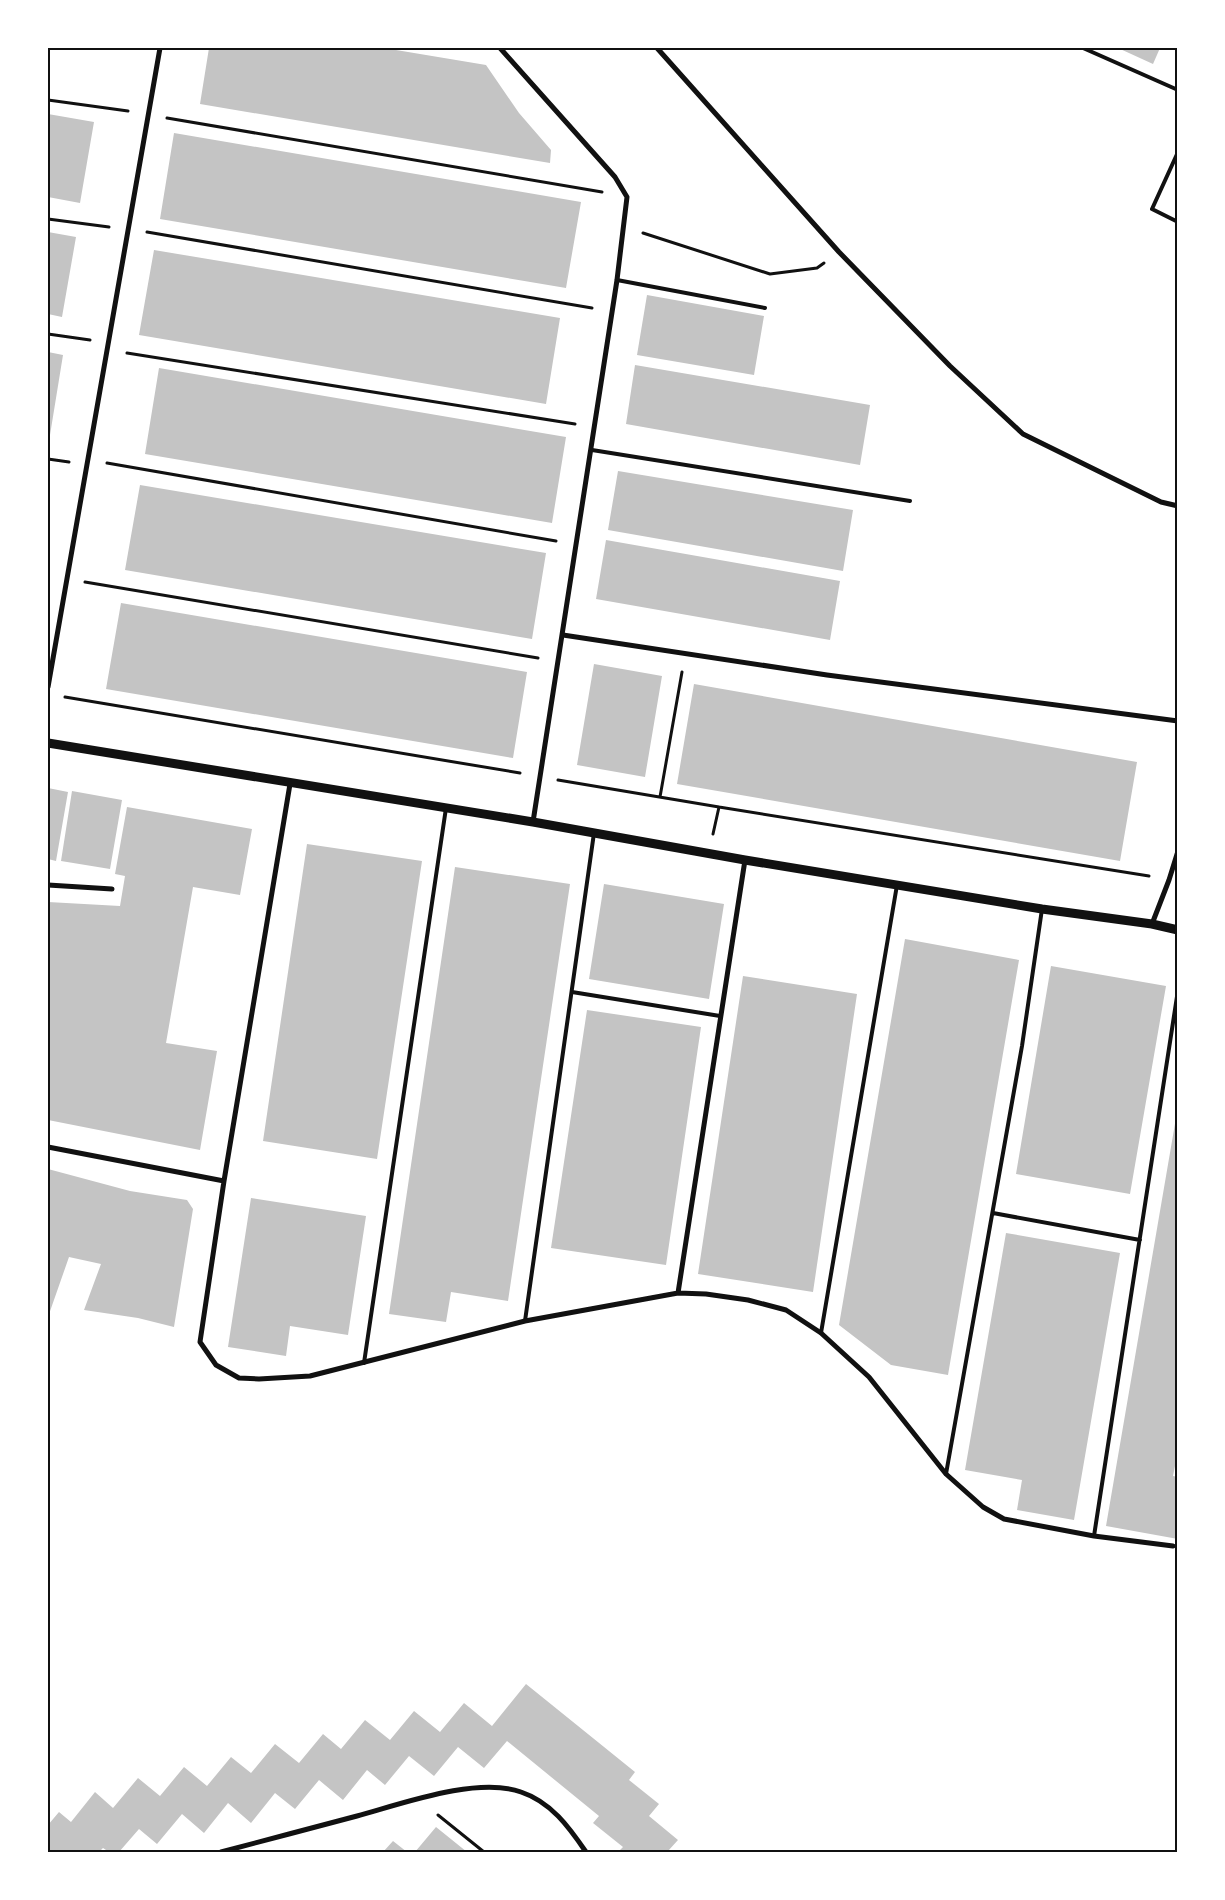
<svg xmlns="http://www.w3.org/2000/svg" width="1225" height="1900" font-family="Overpass,sans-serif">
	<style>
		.building { fill: #c4c4c4 }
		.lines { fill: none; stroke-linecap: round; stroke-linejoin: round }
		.path { stroke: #111; stroke-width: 3 }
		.service { stroke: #111; stroke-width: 4 }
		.minor { stroke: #111; stroke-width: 5 }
		.tertiary { stroke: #111; stroke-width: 9 }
		.neatline { fill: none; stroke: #111; stroke-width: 2 }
	</style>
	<rect width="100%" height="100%" fill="#fff"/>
	<path class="building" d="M 209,48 L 384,48 L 486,65 L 519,113 L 551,150 L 550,163 L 200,104 Z
		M 1118,48 L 1160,48 L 1153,64 Z
		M 48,114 L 94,122 L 80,203 L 48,197 Z
		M 174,133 L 581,202 L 566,288 L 160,219 Z
		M 48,232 L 76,237 L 62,317 L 48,314 Z
		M 154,250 L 560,318 L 546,404 L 139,335 Z
		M 647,295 L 764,316 L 754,375 L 637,355 Z
		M 48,352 L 63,355 L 50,435 L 48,435 Z
		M 635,365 L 870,405 L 860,465 L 626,424 Z
		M 159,368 L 566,437 L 552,523 L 145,454 Z
		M 618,471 L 853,510 L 843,571 L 608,530 Z
		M 140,485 L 546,553 L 532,639 L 125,570 Z
		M 606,540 L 840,581 L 830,640 L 596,599 Z
		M 121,603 L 527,672 L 513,758 L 106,689 Z
		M 594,664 L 662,676 L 645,777 L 577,765 Z
		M 694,684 L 1137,762 L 1120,861 L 677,784 Z
		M 48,788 L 68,792 L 56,861 L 48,859 Z
		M 72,791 L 122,800 L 110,869 L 61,861 Z
		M 127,807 L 252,829 L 240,895 L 193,887 L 166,1043 L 217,1051 L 200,1150 L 48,1120 L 48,902 L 120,906 L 125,876 L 115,874 Z
		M 307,844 L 422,861 L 377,1159 L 263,1141 Z
		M 455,867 L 570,884 L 508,1301 L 451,1292 L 446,1322 L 389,1314 Z
		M 604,884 L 724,904 L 709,999 L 589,979 Z
		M 905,939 L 1019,960 L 948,1375 L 891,1365 L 839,1325 Z
		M 1051,966 L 1166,986 L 1130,1194 L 1016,1174 Z
		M 743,976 L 857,994 L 813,1292 L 698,1274 Z
		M 587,1010 L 701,1027 L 666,1265 L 551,1248 Z
		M 1177,1112 L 1178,1451 L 1173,1476 L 1178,1477 L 1178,1539 L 1106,1526 Z
		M 48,1169 L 130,1191 L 187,1200 L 193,1209 L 174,1327 L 138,1318 L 84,1310 L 101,1264 L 69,1257 L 48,1317 Z
		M 251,1198 L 366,1216 L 348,1335 L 290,1326 L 286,1356 L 228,1347 Z
		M 1006,1233 L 1120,1253 L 1074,1520 L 1017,1510 L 1022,1480 L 965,1470 Z
		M 526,1684 L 635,1772 L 629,1780 L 659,1804 L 649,1816 L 678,1840 L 668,1851 L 670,1852 L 618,1852 L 623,1847 L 593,1823 L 599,1816 L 507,1741 L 484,1768 L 458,1747 L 434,1776 L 409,1756 L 385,1785 L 367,1770 L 343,1800 L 319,1780 L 295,1809 L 275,1793 L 251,1823 L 228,1803 L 204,1833 L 182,1814 L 157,1844 L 139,1829 L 119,1852 L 109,1852 L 103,1848 L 99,1852 L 48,1852 L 48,1825 L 59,1812 L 71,1822 L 95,1792 L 113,1808 L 138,1778 L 160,1796 L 184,1767 L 207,1786 L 231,1757 L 251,1773 L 275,1744 L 299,1763 L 323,1734 L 341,1749 L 365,1720 L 390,1740 L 414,1711 L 440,1732 L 464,1703 L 492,1726 Z
		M 436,1827 L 467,1852 L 415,1852 Z
		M 393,1841 L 407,1852 L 383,1852 Z"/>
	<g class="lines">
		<path class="path" d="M 48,100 L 128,111
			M 167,118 L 602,192
			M 48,219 L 109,227
			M 147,232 L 592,308
			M 643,233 L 770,274 L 817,268 L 824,263
			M 48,334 L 90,340
			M 127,353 L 575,424
			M 48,459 L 69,462
			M 107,463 L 556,541
			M 85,582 L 538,658
			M 65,697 L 520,773
			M 558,780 L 719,807 L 1149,876
			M 660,797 L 682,672
			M 713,834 L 719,807
			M 438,1815 L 484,1852"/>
		<path class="service" d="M 1083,48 L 1178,90
			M 1178,152 L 1152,209 L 1178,222
			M 617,280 L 765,308
			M 592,450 L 910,501
			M 572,992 L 720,1016
			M 993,1213 L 1140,1240
			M 525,1321 L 594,833
			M 821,1333 L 897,885
			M 364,1363 L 446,808
			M 946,1474 L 1022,1046 L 1042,909
			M 1094,1536 L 1178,990"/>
		<path class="minor" d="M 500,48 L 615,177 L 627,197 L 617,280 L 533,822
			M 657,48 L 839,252 L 950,366 L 1023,434 L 1161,502 L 1178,506
			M 563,635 L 827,675 L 1178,721
			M 48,687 L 160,48
			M 290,784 L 224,1181 L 200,1342 L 216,1365 L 239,1378 L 259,1379 L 310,1376 L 525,1321 L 678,1293 L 706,1294 L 748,1300 L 786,1310 L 821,1333 L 869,1377 L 946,1474 L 983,1507 L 1004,1519 L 1094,1536 L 1173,1546
			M 48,885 L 112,889
			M 1152,924 L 1169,880 L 1178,851
			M 48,1147 L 224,1181
			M 678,1293 L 745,860
			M 221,1852 C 266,1840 312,1828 357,1816 C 401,1804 477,1776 521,1792 C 551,1802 569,1827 586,1852"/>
		<path class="tertiary" d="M 48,743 L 533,822 L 745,860 L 1042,909 L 1152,924 L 1178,930"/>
	</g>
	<rect width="1225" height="1900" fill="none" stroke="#ffffff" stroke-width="98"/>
	<rect x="49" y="49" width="1127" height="1802" class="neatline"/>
</svg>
